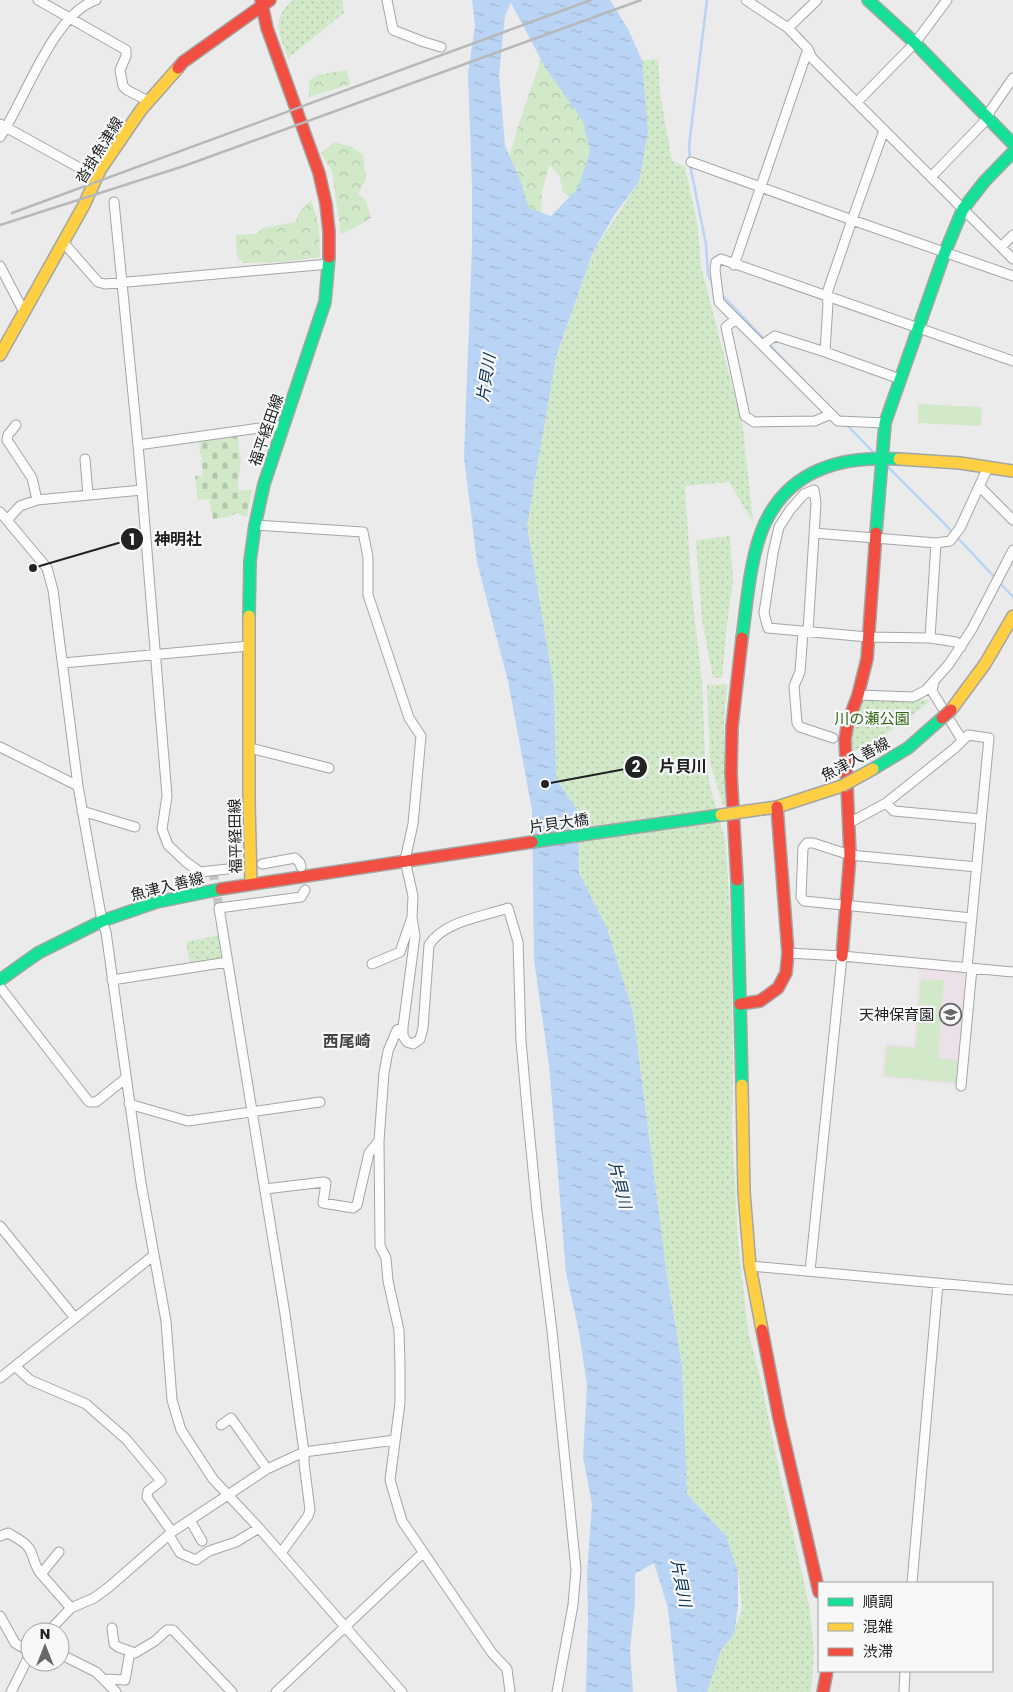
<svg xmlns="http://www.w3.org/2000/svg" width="1013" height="1692" font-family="Poppins,'Noto Sans JP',sans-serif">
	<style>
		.education { fill: #ede1e9 }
		.grass { fill: url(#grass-dots) }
		.forest { fill: url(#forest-crowns) }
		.cemetery { fill: url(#cemetery-stones) }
		.garden { fill: #d1e8c9 }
		.water { fill: url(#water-ripples); fill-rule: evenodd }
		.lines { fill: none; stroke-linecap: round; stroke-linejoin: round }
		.stream { stroke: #b9d4f5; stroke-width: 2.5 }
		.street-tunnel { stroke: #c3c3c3; stroke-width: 9; stroke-dasharray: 9 4.5; stroke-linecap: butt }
		.street-casing { stroke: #a4a5a5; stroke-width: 11 }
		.fast-casing { stroke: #a4a5a5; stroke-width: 14 }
		.slow-casing { stroke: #a4a5a5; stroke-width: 14 }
		.jam-casing { stroke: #a4a5a5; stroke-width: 14 }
		.street { stroke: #fcfcfc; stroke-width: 9 }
		.fast { stroke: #16e098; stroke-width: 11 }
		.slow { stroke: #ffcf43; stroke-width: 11 }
		.jam { stroke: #f24e42; stroke-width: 11 }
		.rail { stroke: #b7b8b8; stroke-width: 2.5 }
		.slow-bridge-casing { stroke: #a4a5a5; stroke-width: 14; stroke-linecap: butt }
		.jam-bridge-casing { stroke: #a4a5a5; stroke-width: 14; stroke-linecap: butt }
		.slow-bridge { stroke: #ffcf43; stroke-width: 11 }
		.jam-bridge { stroke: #f24e42; stroke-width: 11 }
		.labels { text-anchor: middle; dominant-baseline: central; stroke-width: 4.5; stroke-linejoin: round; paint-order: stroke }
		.street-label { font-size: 15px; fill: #212222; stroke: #f7f8f9 }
		.park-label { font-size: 15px; fill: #306713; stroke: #f7f8f9 }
		.poi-label { font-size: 15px; fill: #212222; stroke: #f7f8f9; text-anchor: end }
		.water-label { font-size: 16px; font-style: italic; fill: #0b2e52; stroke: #f7f8f9 }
		.neighbourhood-label { font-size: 16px; font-weight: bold; fill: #434445; stroke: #f7f8f9 }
		.leader { fill: none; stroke: #212222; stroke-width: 2 }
		.callout-dot { fill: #212222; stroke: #f7f8f9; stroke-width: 2 }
		.mark-label { font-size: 15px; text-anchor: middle; font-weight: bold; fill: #fff }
		.callout-label { font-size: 16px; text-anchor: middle; font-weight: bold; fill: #212222; stroke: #f7f8f9; stroke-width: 4.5; stroke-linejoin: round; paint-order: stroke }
	</style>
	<defs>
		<pattern id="grass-dots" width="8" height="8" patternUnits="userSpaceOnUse" patternTransform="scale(1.25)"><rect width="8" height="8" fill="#d1e8c9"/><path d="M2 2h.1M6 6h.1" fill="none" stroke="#b3c7ac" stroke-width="1.8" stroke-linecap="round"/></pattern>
		<pattern id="forest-crowns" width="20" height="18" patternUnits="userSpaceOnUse" patternTransform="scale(1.25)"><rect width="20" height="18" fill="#d1e8c9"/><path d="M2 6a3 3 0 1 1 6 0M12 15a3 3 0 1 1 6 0" fill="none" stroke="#b3c7ac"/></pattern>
		<pattern id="cemetery-stones" width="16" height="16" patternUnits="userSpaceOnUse" patternTransform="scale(1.25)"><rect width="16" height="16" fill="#d1e8c9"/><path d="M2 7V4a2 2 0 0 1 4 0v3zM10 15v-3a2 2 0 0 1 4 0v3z" fill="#b3c7ac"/></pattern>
		<pattern id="water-ripples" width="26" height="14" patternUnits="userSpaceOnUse" patternTransform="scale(1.25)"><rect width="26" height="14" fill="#b9d4f5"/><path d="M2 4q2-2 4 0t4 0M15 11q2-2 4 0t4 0" fill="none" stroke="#9fb6d2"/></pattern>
	</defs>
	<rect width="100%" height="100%" fill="#ebebeb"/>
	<path class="education" d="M 919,968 L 968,973 L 959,1085 L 882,1077 L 885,1044 L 914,1046 Z"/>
	<path class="grass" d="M 294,0 L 342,0 L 344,13 L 288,58 C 279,34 270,17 294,0 Z
		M 658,59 L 660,94 L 672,161 L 685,167 L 697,222 L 701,267 L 743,428 L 753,522 L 729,482 L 685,486 L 692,595 L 702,680 L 705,756 L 710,786 L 725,839 L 731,925 L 733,1066 L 732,1131 L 738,1240 L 748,1331 L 762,1385 L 779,1470 L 810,1610 L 814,1652 L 811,1692 L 707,1692 L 721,1650 L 733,1634 L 742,1608 L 738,1572 L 726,1536 L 687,1494 L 682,1366 L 664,1254 L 633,1012 L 607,928 L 579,873 L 578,811 L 556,779 L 554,687 L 527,526 L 555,362 L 593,252 L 639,182 L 648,132 L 642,60 Z
		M 730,536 L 733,581 L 727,625 L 722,678 L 713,678 L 702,620 L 696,540 Z
		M 727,684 L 724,724 L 725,805 L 723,805 L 710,762 L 707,685 Z
		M 858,695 L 931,700 C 905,723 877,741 845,755 Z
		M 220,935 L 224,956 L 216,960 L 190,964 L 186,942 Z"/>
	<path class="forest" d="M 544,51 L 608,153 L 580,200 L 563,193 L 560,176 L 549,165 L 542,192 L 541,224 L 516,206 L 507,165 L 519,123 Z
		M 346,70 L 351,84 L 309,97 L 309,82 L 317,75 Z
		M 334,142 L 352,147 L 363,155 L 366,179 L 358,194 L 366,201 L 371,218 L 341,235 L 332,171 L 321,153 Z
		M 311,200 L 319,226 L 320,257 L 284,262 L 245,263 L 237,258 L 236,235 L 256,234 L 263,228 L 296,222 L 298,214 Z"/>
	<path class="cemetery" d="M 237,435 L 241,460 L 238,481 L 239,491 L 252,489 L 247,517 L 236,513 L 229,517 L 213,519 L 209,499 L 198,500 L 195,476 L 203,475 L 199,441 Z"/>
	<path class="garden" d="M 918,404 L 982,407 L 981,426 L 918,423 Z
		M 921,979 L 944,980 L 938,1058 L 957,1060 L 956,1083 L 884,1076 L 887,1046 L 916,1048 Z"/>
	<path class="water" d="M 472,0 L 610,0 L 628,29 L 642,60 L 648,132 L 639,182 L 615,214 L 593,252 L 556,357 L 527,526 L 554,687 L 556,779 L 578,811 L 579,873 L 607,928 L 633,1012 L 666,1268 L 682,1366 L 687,1494 L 726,1536 L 738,1572 L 738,1607 L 734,1634 L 721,1650 L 707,1692 L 677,1692 L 668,1608 L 654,1563 L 635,1574 L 635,1602 L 630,1649 L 633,1692 L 586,1692 L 588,1618 L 587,1574 L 592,1504 L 583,1457 L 587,1385 L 579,1332 L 566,1273 L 549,1064 L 534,960 L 532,810 L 508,681 L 477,562 L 464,457 L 472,247 L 472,185 L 468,73 L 475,26 ZM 511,3 L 545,67 L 583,121 L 590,152 L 578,188 L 551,216 L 529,208 L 519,177 L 505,146 L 499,74 L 505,16 Z"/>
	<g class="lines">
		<path class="stream" d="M 690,160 L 689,146 L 693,113 L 707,0
			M 690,165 L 706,244 L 708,275 L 713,284
			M 721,294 L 803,380
			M 846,424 L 875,454
			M 884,463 L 941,520 L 1013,597"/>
		<path class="street-tunnel" d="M 213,871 L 219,908"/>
		<defs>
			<path id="street" d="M 38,0 L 126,50 L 126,56 L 120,70 L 123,86 L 127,90 L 148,101
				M 387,0 L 393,30 L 424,42 L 441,47
				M 746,0 L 788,28 L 817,0
				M 857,102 L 915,43 L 947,0
				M 0,124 L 87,172 L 98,176
				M 884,130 L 1013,259
				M 0,137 C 25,100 53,14 96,0
				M 691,162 L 852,220 L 884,130 L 812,58 L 808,49 L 788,28
				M 931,177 L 988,118 L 990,111 L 1013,78
				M 114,202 L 138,445
				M 63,242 L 98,282 L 105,284 L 329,264
				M 1001,247 L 1013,235
				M 734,265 L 808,49
				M 0,266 L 24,312
				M 736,319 L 726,327 L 745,416 L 754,422 L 815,421 L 831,414
				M 762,345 L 775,336 L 825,352
				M 900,379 L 825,352 L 828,303 L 826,296 L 852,220 L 1013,276
				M 885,423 L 838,421 L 719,302 L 715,270 L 716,262 L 721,259 L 1013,361
				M 16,425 L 8,435 L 7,440 L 32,478 L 37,500
				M 85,459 L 88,495
				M 980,487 L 1013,520
				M 142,490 L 138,445 L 274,426 L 283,426
				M 0,512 L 47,568 L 53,590 L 78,786 L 102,921 L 106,932 L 141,1183 L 166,1321 L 172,1400 L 181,1430 L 213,1479 L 259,1528 L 402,1692
				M 8,519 L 20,506 L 37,500 L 142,490 L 167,796 L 162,829 L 168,845 L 186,862 L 200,872 L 237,868
				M 255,525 L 363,532 L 368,557 L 368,595 L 409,718 L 421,736 L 413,824 L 405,860 L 413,896 L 412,917 L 415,936 L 403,1027 L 397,1030 L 388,1051 L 384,1073 L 379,1141 L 369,1153 L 357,1205 L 353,1208 L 323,1203 L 326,1183 L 324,1182 L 265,1189
				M 814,533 L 936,543 L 950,541 L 960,528 L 988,467
				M 803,631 L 800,672 L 794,686 L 797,723 L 800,727 L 833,738
				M 808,631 L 816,503 L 814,490 L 804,494 L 790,510 L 779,527 L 773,553 L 764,613 L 768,628 L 868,637 L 930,638 L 956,642 L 961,647
				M 930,638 L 936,543
				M 63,663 L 249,646
				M 934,681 L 932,691 L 962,740
				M 858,695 L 913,697 L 926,690 L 949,664 L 972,629 L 1013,550
				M 0,747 L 78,786
				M 250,748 L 329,768
				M 886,803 L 894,811 L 981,819
				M 82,811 L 135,827
				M 849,823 L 886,803 L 955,748 L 968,735 L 989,738 L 967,968
				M 262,864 L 295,858 L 300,863 L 301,867
				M 972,918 L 804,901 L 801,897 L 803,848 L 807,843 L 813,843 L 850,855 L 977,867
				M 788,953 L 842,956 L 1013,972
				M 372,964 L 400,952 L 412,917
				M 112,980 L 228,962
				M 0,987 L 89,1102 L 96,1102 L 126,1078
				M 403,1027 L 403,1036 L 407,1042 L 413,1044 L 420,1039 L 423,1028 L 429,945 C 444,921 482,917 508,908 L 518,942 L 521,1041 L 527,1108 L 537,1211 L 552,1331 L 576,1570 L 573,1605 L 557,1692
				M 961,1086 L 972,968
				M 129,1104 L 188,1121 L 320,1102
				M 379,1141 L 380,1246 L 386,1258 L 388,1281 L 399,1330 L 400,1365 L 400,1403 L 390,1480 L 402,1521 L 492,1653 L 507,1669 L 510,1692
				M 0,1226 L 75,1318
				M 750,1266 L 1013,1290
				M 810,1271 L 842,956
				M 15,1366 L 30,1380 L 86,1404 L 126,1439 L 161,1481 L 148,1491 L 147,1497 L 172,1532
				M 0,1378 L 154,1255
				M 221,1425 L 231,1418 L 267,1469
				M 190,1520 L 202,1541
				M 169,1535 L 180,1553 L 196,1560 L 209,1551 L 236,1542 L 259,1528
				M 0,1536 L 8,1533 C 15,1537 24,1541 29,1548 C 34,1556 34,1566 41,1574 L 59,1552
				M 281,1553 L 308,1516 L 310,1510 L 304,1463 L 304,1452 L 285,1314 L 219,908 L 301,897 L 305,890
				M 41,1574 L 71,1608
				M 912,1583 L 938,1283
				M 0,1616 L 15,1643 L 30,1652
				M 112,1628 L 114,1644 L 118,1647 L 135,1653 L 155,1641 L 167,1630 L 173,1630 L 232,1692
				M 48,1632 L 71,1608 L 94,1598 L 109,1587 L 172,1532 L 267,1469 L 304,1452 L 395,1440
				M 60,1654 L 96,1672 L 116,1692
				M 104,1679 L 125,1680 L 130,1652
				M 11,1692 L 30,1654
				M 276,1692 L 423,1553
				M 904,1692 L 905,1671"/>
			<path id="fast" d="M 868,0 L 915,43 L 1013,144
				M 876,533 L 885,423 L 945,252 L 963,209 L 984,182 L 1013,152
				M 249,616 L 250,561 L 255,525 L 264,484 L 325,302 L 329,257
				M 742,638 C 747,603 750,555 765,523 C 791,468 843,456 899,459
				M 873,769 L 908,748 L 942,718
				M 532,842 L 721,815
				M 737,880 L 742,1085
				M 0,980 L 38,953 L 102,921 L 157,902 L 221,889"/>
			<path id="slow" d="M 0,355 L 84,205 L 100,170 L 141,110 L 178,68
				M 899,459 L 960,463 L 1013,471
				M 249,616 L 249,801 L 251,884
				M 951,710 L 985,664 L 1013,616
				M 748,811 L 777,807 L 842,786
				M 742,1085 L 744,1192 L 750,1266 L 762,1330"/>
			<path id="jam" d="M 261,0 L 267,28 L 319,173 L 326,204 L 329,232 L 329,257
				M 178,68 L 183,62 L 270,0
				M 737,880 L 731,773 L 732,727 L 742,638
				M 221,889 L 532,842
				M 842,956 L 850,855 L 845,739 L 848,722 L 858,695 L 867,659 L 876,533
				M 740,1004 L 760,1001 L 778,988 L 786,973 L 788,953 L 777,807
				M 762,1330 L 779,1418 L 819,1592
				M 823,1692 L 827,1671"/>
		</defs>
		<use href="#street" class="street-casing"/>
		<use href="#fast" class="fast-casing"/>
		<use href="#slow" class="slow-casing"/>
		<use href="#jam" class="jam-casing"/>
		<use href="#street" class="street"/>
		<use href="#fast" class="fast"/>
		<use href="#slow" class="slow"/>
		<use href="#jam" class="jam"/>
		<path class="rail" d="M 12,213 L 591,0
			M 0,225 L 184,166 L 641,0"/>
		<defs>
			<path id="slow-bridge" d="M 842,786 L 873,769
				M 721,815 L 748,811"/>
			<path id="jam-bridge" d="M 942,718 L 951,710"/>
		</defs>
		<use href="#slow-bridge" class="slow-bridge-casing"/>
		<use href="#jam-bridge" class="jam-bridge-casing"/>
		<use href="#slow-bridge" class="slow-bridge"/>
		<use href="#jam-bridge" class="jam-bridge"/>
	</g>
	<defs>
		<symbol id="school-ring" viewBox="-11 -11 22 22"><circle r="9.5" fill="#f7f8f9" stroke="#686868" stroke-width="1.5"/><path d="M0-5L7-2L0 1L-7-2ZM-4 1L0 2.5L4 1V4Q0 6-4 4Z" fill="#686868"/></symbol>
	</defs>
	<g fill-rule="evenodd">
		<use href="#school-ring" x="938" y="1002" width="25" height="25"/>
	</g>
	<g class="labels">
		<g class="street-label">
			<text transform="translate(99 150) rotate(-58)">沓掛魚津線</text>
			<text transform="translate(266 430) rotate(-71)">福平経田線</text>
			<text transform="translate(855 759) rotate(-28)">魚津入善線</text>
			<text transform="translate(559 823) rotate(-8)">片貝大橋</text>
			<text transform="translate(235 836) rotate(-91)">福平経田線</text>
			<text transform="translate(167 886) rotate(-14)">魚津入善線</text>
		</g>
		<g class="park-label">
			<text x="872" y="718">川の瀬公園</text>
		</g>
		<g class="poi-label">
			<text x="934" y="1014">天神保育園</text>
		</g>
		<g class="water-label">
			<text transform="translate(486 378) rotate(-81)">片貝川</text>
			<text transform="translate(620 1185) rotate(76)">片貝川</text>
			<text transform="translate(681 1583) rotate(79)">片貝川</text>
		</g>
		<g class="neighbourhood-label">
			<text x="347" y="1041">西尾崎</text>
		</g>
	</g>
	<path class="leader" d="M33 568L132 539M545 784L636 767"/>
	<g class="callout-dot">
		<circle cx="33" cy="568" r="5"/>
		<circle cx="545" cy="784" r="5"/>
		<circle cx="132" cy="539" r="12"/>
		<circle cx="636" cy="767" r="12"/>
	</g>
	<g class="mark-label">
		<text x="132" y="545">1</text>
		<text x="636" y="772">2</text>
	</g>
	<g class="callout-label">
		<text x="178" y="545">神明社</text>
		<text x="683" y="772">片貝川</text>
	</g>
	<rect x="818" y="1582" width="175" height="90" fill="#f7f8f9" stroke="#a1a2a3"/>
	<rect x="828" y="1598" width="25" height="8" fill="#16e098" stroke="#a1a2a3"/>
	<text x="863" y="1607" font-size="15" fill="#212222">順調</text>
	<rect x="828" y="1623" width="25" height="8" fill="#ffcf43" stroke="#a1a2a3"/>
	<text x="863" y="1632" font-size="15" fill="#212222">混雑</text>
	<rect x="828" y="1648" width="25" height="8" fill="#f24e42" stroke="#a1a2a3"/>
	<text x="863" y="1657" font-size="15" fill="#212222">渋滞</text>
	<g transform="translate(45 1647)"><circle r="24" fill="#f7f8f9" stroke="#a1a2a3"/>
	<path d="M0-4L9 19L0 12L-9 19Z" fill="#686868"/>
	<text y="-8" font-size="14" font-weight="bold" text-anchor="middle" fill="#212222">N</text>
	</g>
</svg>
